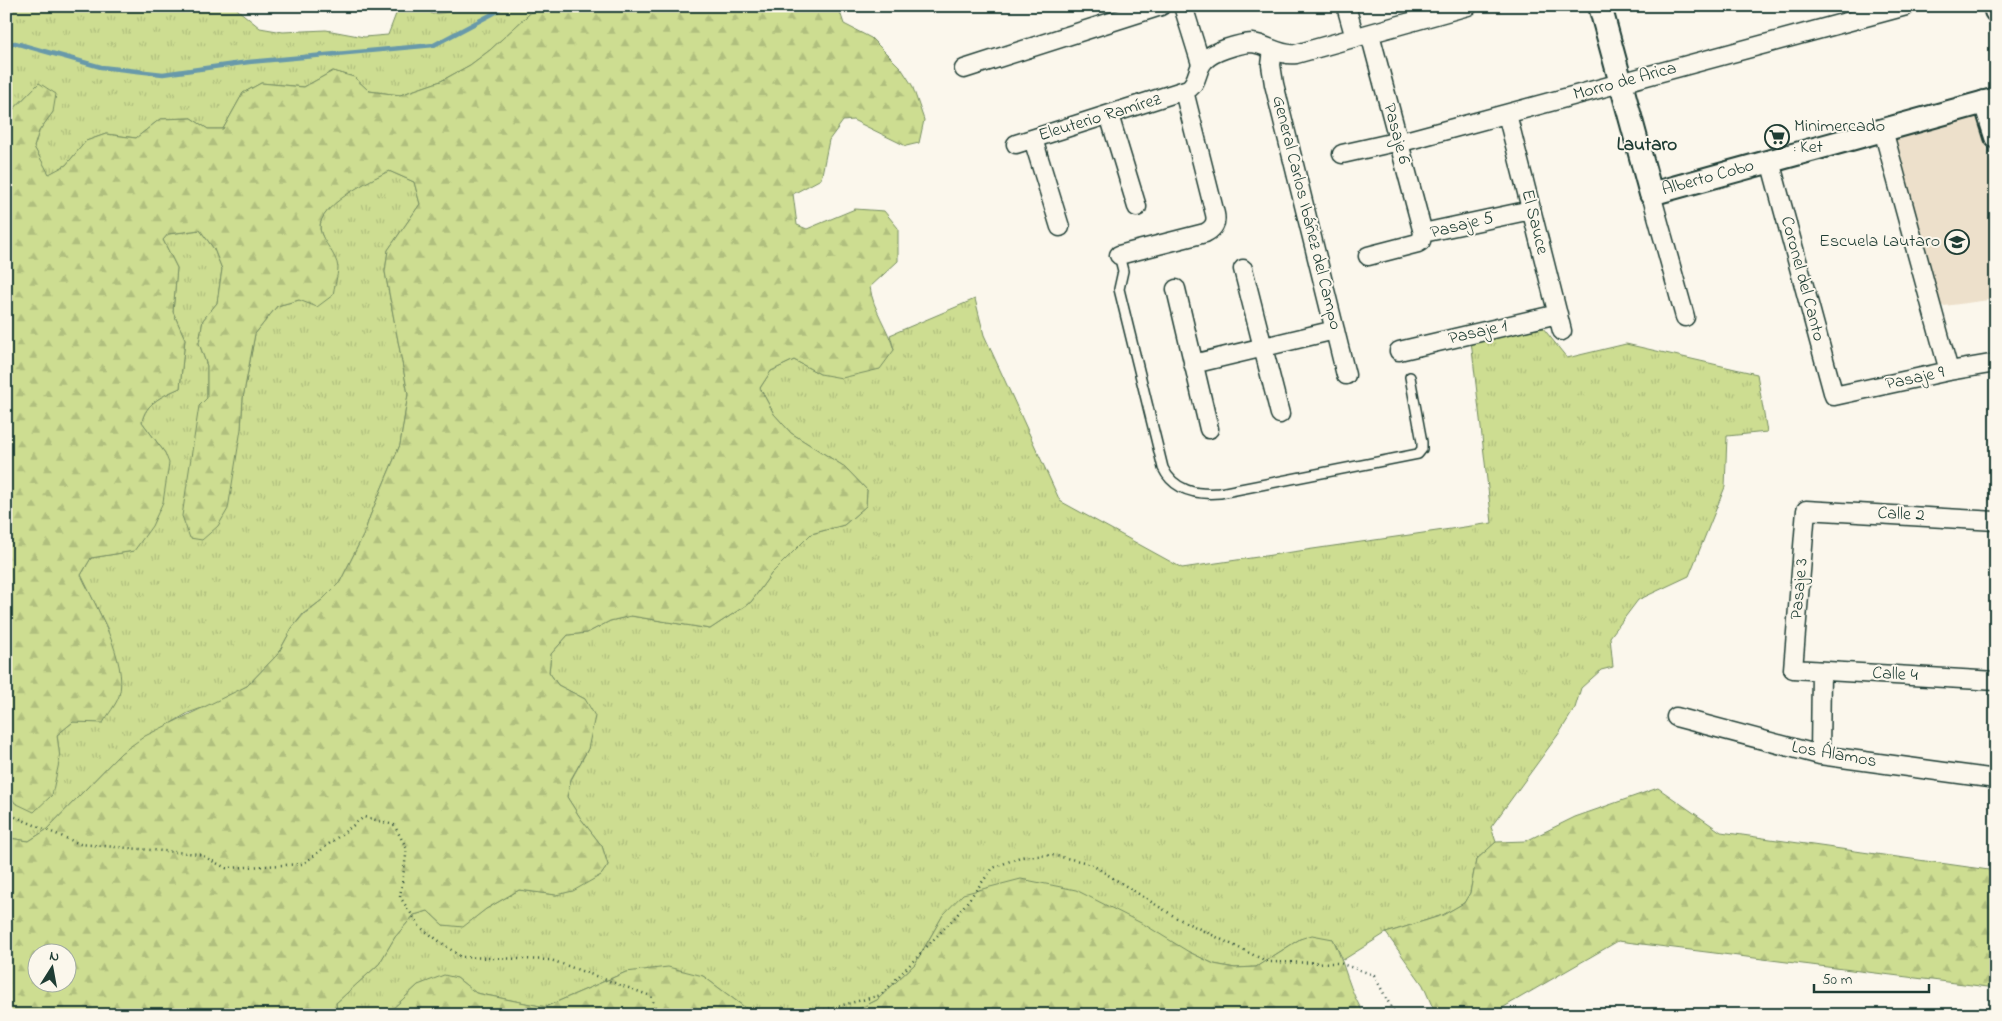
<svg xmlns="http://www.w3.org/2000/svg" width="2002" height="1021" font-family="'Indie Flower',sans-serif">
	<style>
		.built { fill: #ede0cb }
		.grass { fill: url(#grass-tufts); stroke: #768d62 }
		.forest { fill: url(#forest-firs); stroke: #768d62; fill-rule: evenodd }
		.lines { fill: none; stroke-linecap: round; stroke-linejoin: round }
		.stream { stroke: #6799aa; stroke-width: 4.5 }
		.service-casing { stroke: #1f3d34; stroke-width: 12 }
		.minor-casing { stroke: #1f3d34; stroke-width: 21 }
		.tertiary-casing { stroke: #1f3d34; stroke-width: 26 }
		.path { stroke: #1f3d34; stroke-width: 2.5; stroke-dasharray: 1 4; stroke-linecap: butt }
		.service { stroke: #fbf7ec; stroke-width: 9 }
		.minor { stroke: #fbf7ec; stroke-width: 18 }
		.tertiary { stroke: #fbf7ec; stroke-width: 22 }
		.labels { text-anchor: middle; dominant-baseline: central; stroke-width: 4; stroke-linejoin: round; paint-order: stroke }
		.street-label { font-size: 18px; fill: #1f3d34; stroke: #fbf7ec }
		.poi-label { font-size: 18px; fill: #1f3d34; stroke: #fbf7ec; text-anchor: start }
		.neighbourhood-label { font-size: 19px; font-weight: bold; fill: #1f3d34; stroke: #fbf7ec }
	</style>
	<defs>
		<pattern id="grass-tufts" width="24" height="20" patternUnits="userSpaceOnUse" patternTransform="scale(1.25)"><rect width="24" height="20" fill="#cddd91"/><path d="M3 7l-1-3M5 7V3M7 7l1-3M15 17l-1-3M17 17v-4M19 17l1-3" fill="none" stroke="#b0bf7e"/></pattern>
		<pattern id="forest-firs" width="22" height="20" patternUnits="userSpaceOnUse" patternTransform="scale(1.25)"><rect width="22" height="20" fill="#cddd91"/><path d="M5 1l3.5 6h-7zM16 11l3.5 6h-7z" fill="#b0bf7e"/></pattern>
	</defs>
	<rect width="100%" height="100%" fill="#fbf7ec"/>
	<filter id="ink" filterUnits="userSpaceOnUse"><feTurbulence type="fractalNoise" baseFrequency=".02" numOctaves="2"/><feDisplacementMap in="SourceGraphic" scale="10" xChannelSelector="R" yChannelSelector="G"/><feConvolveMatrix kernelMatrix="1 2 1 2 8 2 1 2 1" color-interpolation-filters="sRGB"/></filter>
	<g filter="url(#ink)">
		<path class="built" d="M 1978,111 L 1996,184 L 1996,299 L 1937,307 L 1891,134 Z"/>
		<path class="grass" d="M 6,6 L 236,6 L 238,10 L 260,28 L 283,32 L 326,30 L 364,37 L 388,35 L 399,6 L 424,6 L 432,14 L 449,12 L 455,6 L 538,6 L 490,50 L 470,65 L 441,81 L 400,95 L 369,91 L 354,77 L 333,71 L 304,87 L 261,83 L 243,93 L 223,129 L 208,129 L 191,118 L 160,119 L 136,138 L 106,134 L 86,141 L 66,165 L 49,175 L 34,147 L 39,131 L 53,112 L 39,83 L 6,117 Z
			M 389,171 L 414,182 L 420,204 L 388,250 L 385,272 L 408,394 L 400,445 L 370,516 L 364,534 L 340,582 L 322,600 L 303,614 L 292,628 L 278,654 L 247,686 L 213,704 L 188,713 L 121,753 L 46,830 L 29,841 L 9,838 L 6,836 L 6,789 L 15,803 L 60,758 L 57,735 L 73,722 L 103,722 L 108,630 L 81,575 L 91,558 L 134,551 L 165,453 L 142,422 C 145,403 164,395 180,388 L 185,339 L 173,312 L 177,268 L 163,240 L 168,234 L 200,230 L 214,249 L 222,269 L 217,303 L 203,320 L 199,343 L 207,366 L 207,398 L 241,429 L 243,398 L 255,334 L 277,306 L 299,300 L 338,267 C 333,258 321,238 320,228 C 318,205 371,179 389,171 Z
			M 975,299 L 984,335 L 1060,501 L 1182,568 L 1492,523 L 1471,341 L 1543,328 L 1567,358 L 1626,344 L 1757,374 L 1767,432 L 1727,436 L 1725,487 L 1689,576 L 1638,600 L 1610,637 L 1613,667 L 1601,670 L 1581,688 L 1575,708 L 1560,732 L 1491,827 L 1496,842 L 1476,860 L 1470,893 L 1464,903 L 1443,915 L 1386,933 L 1343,960 L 1333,939 L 1300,939 L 1256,967 L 1235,968 L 1214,964 L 1189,952 L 943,915 L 915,964 L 877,1000 L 847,1015 L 755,1015 L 703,976 L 626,972 L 545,1007 L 476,993 L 457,978 L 418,985 L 386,1015 L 338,1015 L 336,1003 L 379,964 L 395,937 L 414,915 L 428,911 L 443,925 L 463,926 L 486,909 L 519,890 L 556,895 L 601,875 L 608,865 L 602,846 L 581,819 L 567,797 L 571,780 L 588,749 L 585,699 L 558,685 L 549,672 L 551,654 L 568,635 L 587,633 L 610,621 L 631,616 L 710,629 L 751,602 L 771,574 L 811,534 L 844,525 L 866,506 L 867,490 L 845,467 L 791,433 L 774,414 L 760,388 L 771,371 L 794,360 L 820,374 L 894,350 L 890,335 Z"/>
		<path class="forest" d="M 538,6 L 838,6 L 844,24 L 871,38 L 901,68 L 912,85 L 924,120 L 919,143 L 906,146 L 853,120 L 843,121 L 829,140 L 821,179 L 793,194 L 797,225 L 807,229 L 855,209 L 884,211 L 898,228 L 898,261 L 870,287 C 873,310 888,328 894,350 L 880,369 L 842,378 L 820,374 L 794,360 L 771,371 L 760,388 L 774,414 L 791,433 L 845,467 L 867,490 L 866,506 L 844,525 L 811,534 L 771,574 L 751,602 L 710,629 L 631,616 L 610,621 L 587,633 L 568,635 L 551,654 L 549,672 L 558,685 L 585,699 L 595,716 L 588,749 L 571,779 L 567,797 L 581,819 L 602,846 L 608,865 L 601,875 L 573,891 L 556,895 L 519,890 L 486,909 L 463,927 L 443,925 L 428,911 L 414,915 L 395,937 L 379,964 L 336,1003 L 338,1015 L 6,1015 L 6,836 L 9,838 L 29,841 L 46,830 L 121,753 L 145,736 L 247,686 L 278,654 L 292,628 L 304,614 L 322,600 L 340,582 L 364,534 L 370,516 L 400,445 L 408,394 L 385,272 L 388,250 L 420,204 L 414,182 L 389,171 C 372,179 317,206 320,229 C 322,242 337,254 338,268 C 338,276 334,287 333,295 L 317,307 L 299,300 L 277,306 L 255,334 L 243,398 L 241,429 L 228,509 L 218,526 L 202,540 L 190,538 L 182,516 L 199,406 L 207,398 L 207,366 L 199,343 L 203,320 L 217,303 L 222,269 L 214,249 L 200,230 L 168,234 L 163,240 L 177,268 L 173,312 L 185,339 L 180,388 C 164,395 145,403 142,422 L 165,453 L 169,463 L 163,502 L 152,526 L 134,551 L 91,558 L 81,575 C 95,605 129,662 119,696 C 116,705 108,714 103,723 L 73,722 L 57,735 L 60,758 L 52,795 L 34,812 L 15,803 L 6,789 L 6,730 L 8,726 L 6,720 L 6,117 L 39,83 L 56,94 L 53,112 L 39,131 L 34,147 L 49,174 L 66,165 L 86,141 L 106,134 L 136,138 L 160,119 L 191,118 L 208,129 L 223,129 L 243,93 L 261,83 L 304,87 L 333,71 L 354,77 L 369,91 L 400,95 L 441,81 L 470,65 L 490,50 ZM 38,954 L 68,954 L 68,984 L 38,984 Z
			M 1658,788 L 1721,832 L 1996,871 L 1996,988 L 1618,941 L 1490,1015 L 1436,1015 L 1423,985 L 1386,933 L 1443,915 L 1464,903 L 1470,893 L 1476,860 L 1496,842 L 1526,841 L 1575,817 Z
			M 1021,879 L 1076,890 L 1145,925 L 1189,952 L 1214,964 L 1235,968 L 1256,967 L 1300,939 L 1312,935 L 1333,939 C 1345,964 1349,992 1365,1015 L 847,1015 L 877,1000 L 915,964 L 943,915 L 963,894 Z
			M 668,967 L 703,976 L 755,1015 L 386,1015 L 418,985 L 444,975 L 457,978 L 476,993 L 545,1007 L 626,972 Z"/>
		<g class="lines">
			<path class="stream" d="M 6,45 L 15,43 L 101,67 L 163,74 L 249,62 L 434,45 L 496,12 L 502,6"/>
			<defs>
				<path id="service" d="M 1119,255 L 1123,271 L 1119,289 L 1163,468 C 1174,491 1196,495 1220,493 L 1418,454 L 1422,449 L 1422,442 L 1410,377"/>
				<path id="minor" d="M 1183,6 L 1201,64
					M 1346,6 L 1355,38
					M 1370,34 L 1423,233
					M 1273,50 L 1271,65 L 1274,84 L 1346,375
					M 964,69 L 1161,6
					M 1507,114 L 1562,331
					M 1109,115 L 1137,207
					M 1883,130 L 1949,371
					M 1033,139 L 1060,227
					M 1016,144 L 1188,89 C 1199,82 1196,68 1205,60 C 1210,55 1219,51 1225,49 C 1234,46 1243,43 1252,43 C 1268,45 1280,56 1296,54 L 1468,6
					M 1342,154 L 1391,143 L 1398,143 L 1906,6
					M 1770,161 L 1834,396 L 1949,371 L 1996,363
					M 1651,194 L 1685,317
					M 1423,233 L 1531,210
					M 1119,255 L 1205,233 C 1213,229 1217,223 1215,214 L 1184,91
					M 1368,256 L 1418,243 L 1421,241 L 1423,233
					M 1243,269 L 1280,414
					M 1176,289 L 1209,429
					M 1399,351 L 1558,314
					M 1193,364 L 1335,330
					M 1996,521 L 1806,510 L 1793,669 L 1996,681
					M 1676,717 L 1820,755 L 1996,779
					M 1820,755 L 1821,671"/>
				<g id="tertiary">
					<path id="s1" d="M 1600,6 L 1651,194 L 1996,99"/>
					<path d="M 1995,6 L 1996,11"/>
					<path d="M 1985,102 L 1996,137"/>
				</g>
			</defs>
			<use href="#service" class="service-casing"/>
			<use href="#minor" class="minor-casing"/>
			<use href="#tertiary" class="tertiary-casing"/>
			<path class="path" d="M 6,813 L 80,844 L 199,854 L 226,868 L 303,864 L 364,817 L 394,825 L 407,849 L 400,897 L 420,927 L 461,957 L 551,960 L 651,996 L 658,1015
				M 805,1015 L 881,995 L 957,915 L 993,868 L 1020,857 L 1052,855 L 1089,863 L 1177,918 L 1268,962 L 1339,963 L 1374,975 L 1392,1009 L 1398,1015"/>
			<use href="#service" class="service"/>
			<use href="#minor" class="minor"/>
			<use href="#tertiary" class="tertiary"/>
		</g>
	</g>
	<defs>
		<symbol id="supermarket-ring" viewBox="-11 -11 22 22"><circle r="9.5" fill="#fbf7ec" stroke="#1f3d34" stroke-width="1.5"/><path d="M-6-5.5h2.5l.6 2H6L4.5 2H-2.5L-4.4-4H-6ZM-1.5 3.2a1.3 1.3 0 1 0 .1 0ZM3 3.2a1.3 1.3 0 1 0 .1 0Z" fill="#1f3d34"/></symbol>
		<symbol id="school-ring" viewBox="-11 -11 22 22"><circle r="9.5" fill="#fbf7ec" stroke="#1f3d34" stroke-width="1.5"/><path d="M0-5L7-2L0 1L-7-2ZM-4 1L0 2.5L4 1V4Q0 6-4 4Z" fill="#1f3d34"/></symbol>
	</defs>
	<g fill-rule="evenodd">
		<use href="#supermarket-ring" x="1763" y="123" width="28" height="28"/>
		<use href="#school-ring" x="1943" y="228" width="28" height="28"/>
	</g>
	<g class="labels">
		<g class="street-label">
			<text transform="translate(1625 82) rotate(-15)">Morro de Arica</text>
			<text transform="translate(1100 118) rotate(-17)">Eleuterio Ramírez</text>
			<text transform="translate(1396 134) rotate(75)">Pasaje 6</text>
			<text stroke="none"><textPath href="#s1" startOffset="254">Alberto Cobo</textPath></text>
			<text transform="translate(1306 213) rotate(76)">General Carlos Ibáñez del Campo</text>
			<text transform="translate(1534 222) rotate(76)">El Sauce</text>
			<text transform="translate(1462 226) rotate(-14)">Pasaje 5</text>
			<text transform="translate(1802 279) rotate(75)">Coronel del Canto</text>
			<text transform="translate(1478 333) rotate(-13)">Pasaje 1</text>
			<text transform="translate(1915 379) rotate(-12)">Pasaje 9</text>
			<text transform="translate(1901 515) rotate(3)">Calle 2</text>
			<text transform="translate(1800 589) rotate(-85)">Pasaje 3</text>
			<text transform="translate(1895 675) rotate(3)">Calle 4</text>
			<text transform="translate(1834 755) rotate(10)">Los Álamos</text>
		</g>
		<g class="poi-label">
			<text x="1794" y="127">Minimercado<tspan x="1794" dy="21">: Ket</tspan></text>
			<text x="1940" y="242" text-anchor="end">Escuela Lautaro</text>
		</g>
		<g class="neighbourhood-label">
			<text x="1647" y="145">Lautaro</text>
		</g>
	</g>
	<rect width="2002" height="1021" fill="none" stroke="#fbf7ec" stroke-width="25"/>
	<rect x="12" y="12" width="1977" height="996" fill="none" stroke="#1f3d34" stroke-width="2" filter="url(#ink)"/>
	<g transform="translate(52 968) rotate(11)"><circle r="24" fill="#fbf7ec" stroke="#a3ada2"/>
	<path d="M0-4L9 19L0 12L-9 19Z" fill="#1f3d34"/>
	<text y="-8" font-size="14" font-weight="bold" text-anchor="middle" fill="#1f3d34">N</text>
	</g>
	<path d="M1814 984v8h115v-8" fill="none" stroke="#1f3d34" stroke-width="2.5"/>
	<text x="1822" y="984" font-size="15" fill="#1f3d34" stroke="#fbf7ec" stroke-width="4" paint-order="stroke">50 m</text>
</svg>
